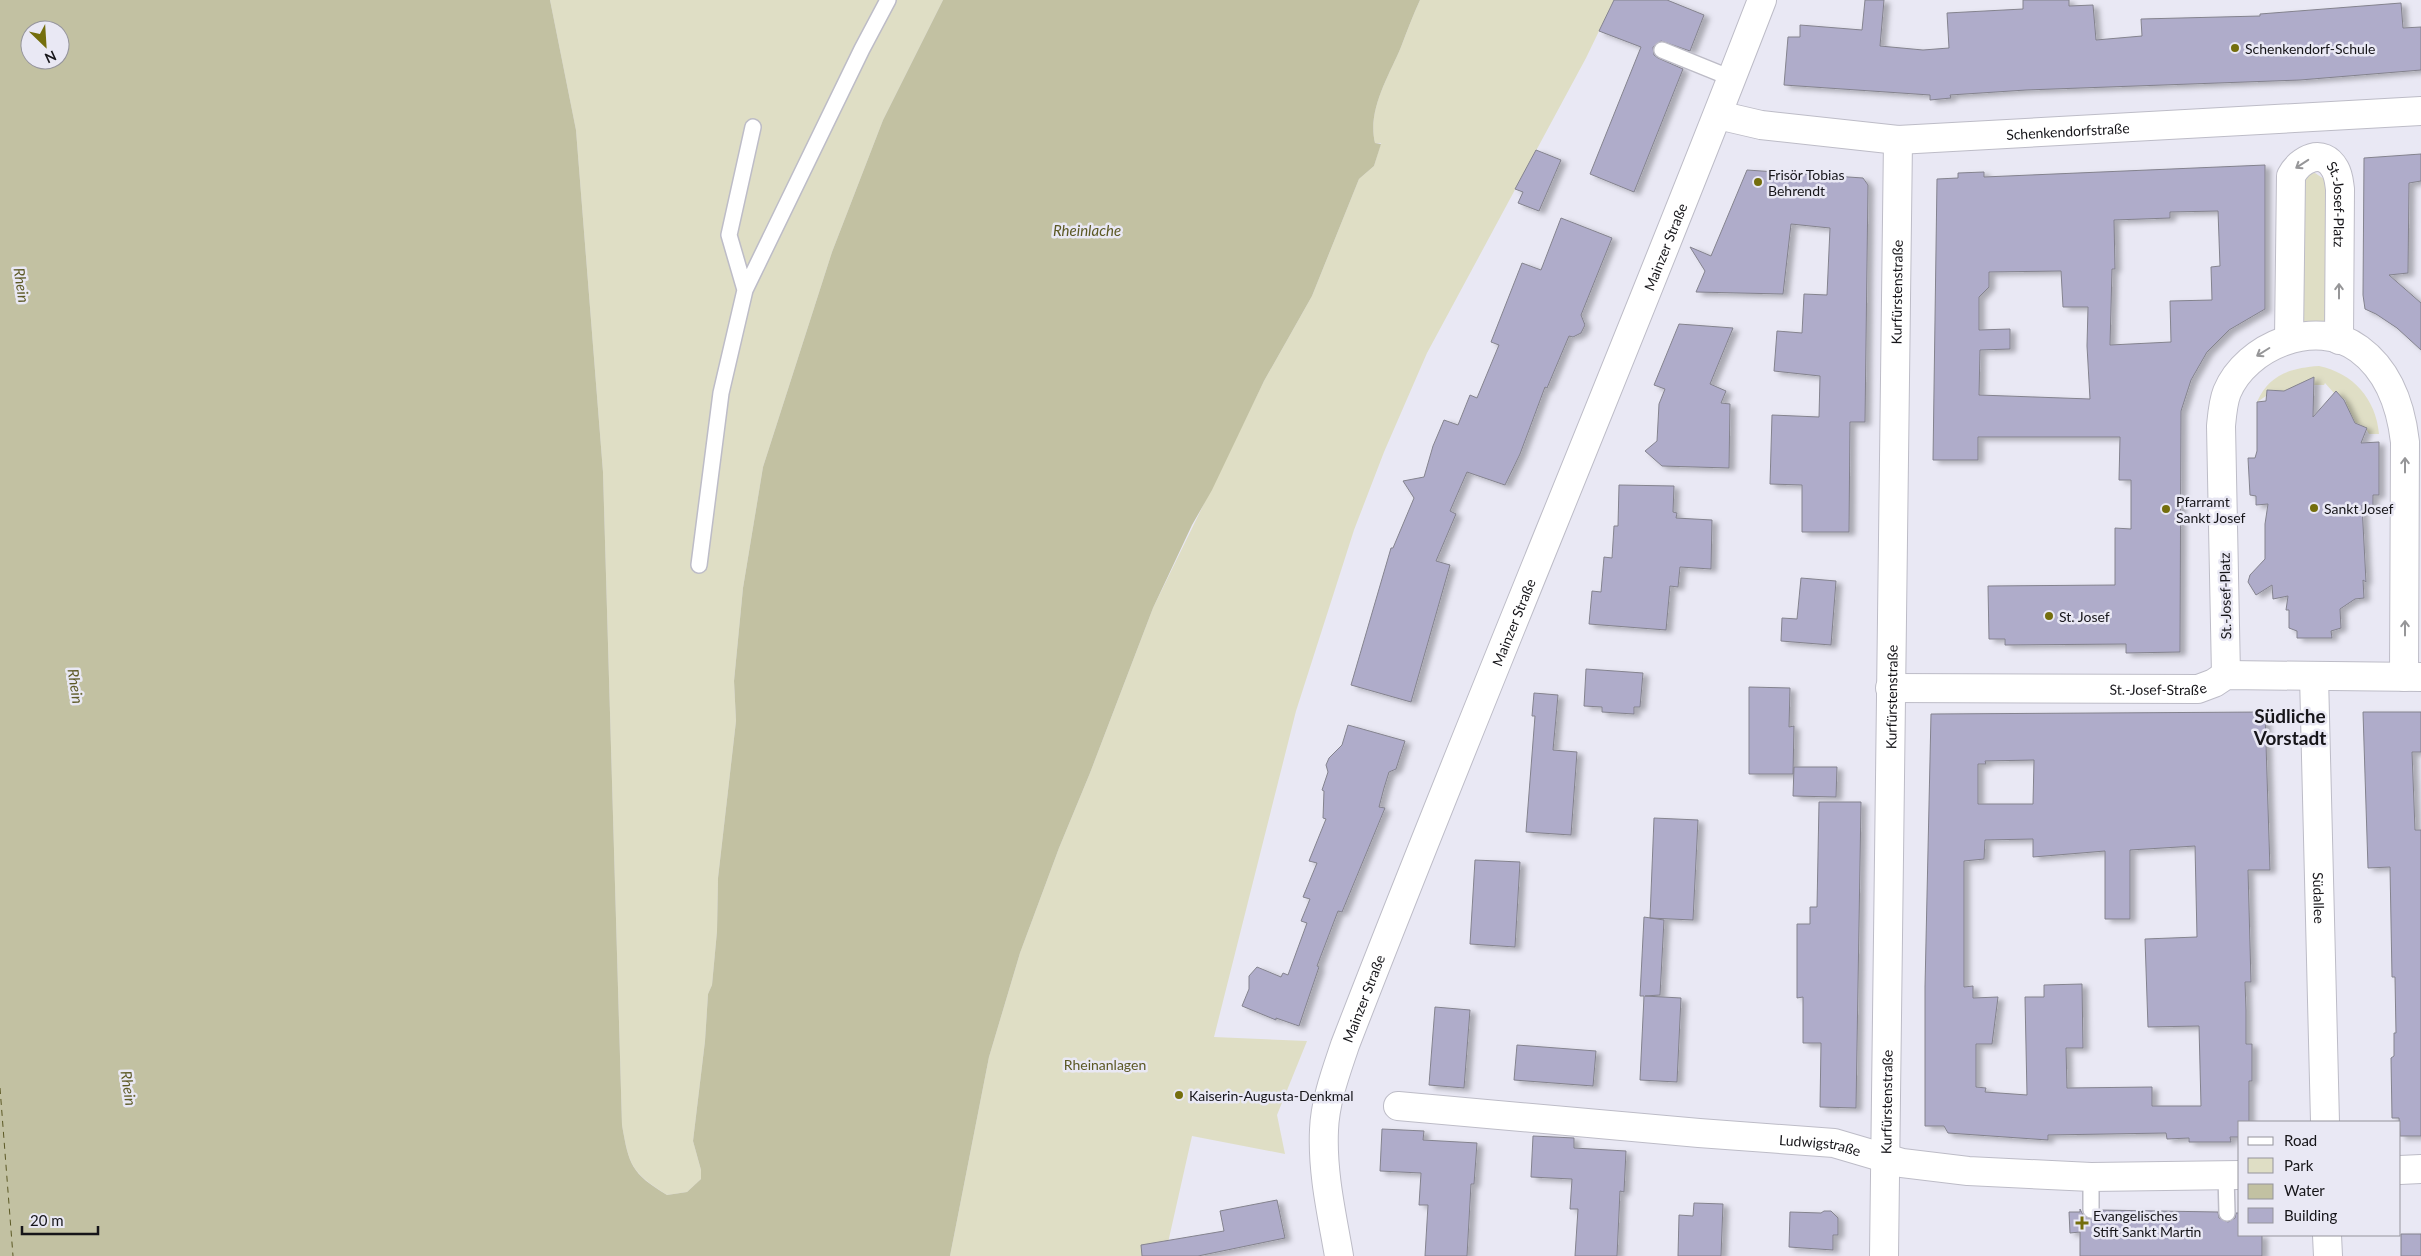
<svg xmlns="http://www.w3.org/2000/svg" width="2421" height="1256" font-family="Lato,sans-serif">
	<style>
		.green { fill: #dfdec5 }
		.water { fill: #c2c1a2; fill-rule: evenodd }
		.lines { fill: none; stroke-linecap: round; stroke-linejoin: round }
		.ferry { stroke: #5c5925; stroke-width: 1; stroke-dasharray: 6 5; stroke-linecap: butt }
		.building { fill: #afacca; stroke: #84838e; fill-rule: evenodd; filter: url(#shadow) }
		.lane-casing { stroke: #bdbcc7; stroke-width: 18 }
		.street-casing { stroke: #bdbcc7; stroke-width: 30 }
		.secondary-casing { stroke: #bdbcc7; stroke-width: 30 }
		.lane { stroke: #fff; stroke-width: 15 }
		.street { stroke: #fff; stroke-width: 28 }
		.secondary { stroke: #fff; stroke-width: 28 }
		.oneway { stroke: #969698 }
		.poi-dot { fill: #746e0d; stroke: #e9e8f4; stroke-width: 2 }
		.labels { text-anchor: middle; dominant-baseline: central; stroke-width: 5; stroke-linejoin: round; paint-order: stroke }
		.poi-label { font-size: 14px; fill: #161519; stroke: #e9e8f4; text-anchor: start }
		.street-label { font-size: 14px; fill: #161519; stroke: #e9e8f4 }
		.park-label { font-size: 14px; fill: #5b5824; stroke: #e9e8f4 }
		.water-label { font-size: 15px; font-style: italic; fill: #5c5925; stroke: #e9e8f4 }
		.district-label { font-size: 19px; font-weight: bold; fill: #161519; stroke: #e9e8f4 }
	</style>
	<defs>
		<filter id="shadow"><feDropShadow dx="5.5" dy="3" stdDeviation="2.5" flood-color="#0004"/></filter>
	</defs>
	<rect width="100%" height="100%" fill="#e9e8f4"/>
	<path class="green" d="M 550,0 L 943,0 L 883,120 L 832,252 L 763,467 L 743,588 L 734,681 L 736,721 L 718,878 L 717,931 L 712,985 L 708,994 L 705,1041 L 693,1141 L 701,1170 L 701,1179 L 687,1192 L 667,1195 C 631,1172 629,1165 622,1125 L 603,472 L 576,130 Z
		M 1420,0 L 1614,0 L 1586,58 L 1427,353 L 1384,452 L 1354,530 L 1296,711 L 1214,1037 L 1307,1041 L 1277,1115 L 1285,1154 L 1192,1136 L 1165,1256 L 950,1256 L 989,1057 L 1020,953 L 1059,848 L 1090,773 L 1153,608 L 1264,381 L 1312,296 L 1359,179 L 1374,166 L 1381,143 L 1375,143 C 1367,110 1389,76 1401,47 C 1407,31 1413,15 1420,0 Z
		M 2315,173 L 2327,181 L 2328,320 L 2322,327 L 2306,328 L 2300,320 L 2302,182 L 2309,174 Z
		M 2319,366 C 2353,373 2376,399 2379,434 L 2369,434 L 2365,427 L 2364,430 L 2358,430 L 2344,403 L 2346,401 L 2344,399 L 2342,401 L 2336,391 L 2334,393 L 2325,383 L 2324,385 L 2314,385 L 2314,383 L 2301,383 L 2299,386 L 2285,391 L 2267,390 L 2266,396 L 2257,402 C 2269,374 2291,368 2319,366 Z"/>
	<path class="water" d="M 0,0 L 550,0 L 576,130 L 603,472 L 622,1125 C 629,1165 631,1173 667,1195 L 687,1192 L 701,1179 L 701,1170 L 693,1141 L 705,1041 L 708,994 L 712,985 L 717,931 L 718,878 L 736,721 L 734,681 L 743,588 L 763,467 L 832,252 L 883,120 L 943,0 L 1420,0 C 1413,15 1407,31 1401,47 C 1389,76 1367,110 1375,143 L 1381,144 L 1374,166 L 1359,179 L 1312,296 L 1264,381 L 1212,490 L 1192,525 L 1153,608 L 1090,773 L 1059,848 L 1020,953 L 989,1057 L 950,1256 L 0,1256 ZM 30,30 L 60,30 L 60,60 L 30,60 Z"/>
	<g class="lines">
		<path class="ferry" d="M 0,1088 L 13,1256"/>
	</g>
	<path class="building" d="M 1614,0 L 1667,0 L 1704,15 L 1690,51 L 1661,41 L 1653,47 L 1654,55 L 1658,58 L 1683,69 L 1634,192 L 1590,174 L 1641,47 L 1599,31 Z
		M 1865,0 L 1884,0 L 1880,46 L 1923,50 L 1949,48 L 1947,13 L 2023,9 L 2023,0 L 2069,0 L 2069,6 L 2093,5 L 2096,40 L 2142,36 L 2141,19 L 2260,16 L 2260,14 L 2401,3 L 2403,28 L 2421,27 L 2421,70 L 2300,80 L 2026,90 L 1950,95 L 1951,98 L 1930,100 L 1930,95 L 1784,85 L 1788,37 L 1800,37 L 1800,25 L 1862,30 Z
		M 1536,150 L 1561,160 L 1539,211 L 1518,203 L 1523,192 L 1515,189 Z
		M 2421,154 L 2421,181 L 2409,183 L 2408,273 L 2389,275 L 2421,303 L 2421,350 L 2397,328 L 2376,314 L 2365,309 L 2363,295 L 2364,158 Z
		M 2265,165 L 2265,309 L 2229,330 L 2207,352 L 2191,380 L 2181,411 L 2180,652 L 2126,653 L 2126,644 L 2005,645 L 2005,639 L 1989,639 L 1988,586 L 2115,585 L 2115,528 L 2131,529 L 2131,480 L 2119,480 L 2120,437 L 1978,437 L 1978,460 L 1933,460 L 1937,179 L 1958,178 L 1958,173 L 1984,172 L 1984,177 ZM 2218,211 L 2220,266 L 2211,267 L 2212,300 L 2170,301 L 2171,342 L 2110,345 L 2112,269 L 2115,269 L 2114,220 L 2170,218 L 2170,212 ZM 2061,271 L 2063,307 L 2088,307 L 2087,346 L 2090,399 L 1979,395 L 1980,350 L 2010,349 L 2010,329 L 1979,330 L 1979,297 L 1989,287 L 1989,272 Z
		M 1747,170 L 1863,178 L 1868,185 L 1865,422 L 1850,422 L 1849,532 L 1802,532 L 1802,485 L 1770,484 L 1772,415 L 1819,417 L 1820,376 L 1774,371 L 1777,331 L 1802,333 L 1804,294 L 1827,295 L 1830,228 L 1791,224 L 1783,294 L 1696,292 L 1705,271 L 1690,247 L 1711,256 Z
		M 1561,218 L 1612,238 L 1581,315 L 1585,325 L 1581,333 L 1573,337 L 1569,336 L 1547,388 L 1545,387 L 1520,454 L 1505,485 L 1467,472 L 1450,511 L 1456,514 L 1436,561 L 1450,565 L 1411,702 L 1351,685 L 1391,548 L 1393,548 L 1414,498 L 1403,481 L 1424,477 L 1433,446 L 1444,420 L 1458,425 L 1470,395 L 1477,398 L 1499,345 L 1491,342 L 1522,263 L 1541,270 Z
		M 1679,324 L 1733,328 L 1710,384 L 1726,391 L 1721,403 L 1730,404 L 1729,468 L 1662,466 L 1645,451 L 1657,441 L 1659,404 L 1665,389 L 1654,385 Z
		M 2314,377 L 2313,417 L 2336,391 L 2344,400 L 2355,423 L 2367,428 L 2361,443 L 2379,442 L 2379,495 L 2373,495 L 2373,505 L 2362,505 L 2366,582 L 2363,580 L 2364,598 L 2355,599 L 2340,609 L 2341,628 L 2331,631 L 2332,638 L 2297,638 L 2297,631 L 2289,628 L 2289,610 L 2286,610 L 2288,596 L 2273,599 L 2272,585 L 2256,595 L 2248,582 L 2250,575 L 2265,559 L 2265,524 L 2268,504 L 2256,505 L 2256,496 L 2250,495 L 2248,458 L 2255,458 L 2257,451 L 2257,402 L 2266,401 L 2267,390 L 2284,391 Z
		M 1619,485 L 1674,486 L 1673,512 L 1677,513 L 1676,518 L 1712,520 L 1711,569 L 1680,567 L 1678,587 L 1670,586 L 1666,630 L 1589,624 L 1592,591 L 1601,592 L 1604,557 L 1612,558 L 1614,526 L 1618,526 Z
		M 1801,578 L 1836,581 L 1831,645 L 1781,641 L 1782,618 L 1797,619 Z
		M 1586,669 L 1643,673 L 1640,707 L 1634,707 L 1634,714 L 1602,712 L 1602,707 L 1584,706 Z
		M 1749,687 L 1790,688 L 1789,727 L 1794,726 L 1793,774 L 1749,774 Z
		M 1534,693 L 1558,695 L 1553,750 L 1577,752 L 1571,835 L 1526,832 L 1535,716 L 1532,716 Z
		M 2265,712 L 2270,870 L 2248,870 L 2251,982 L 2245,982 L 2246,1010 L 2246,1044 L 2252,1044 L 2252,1081 L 2249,1081 L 2249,1122 L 2240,1122 L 2240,1137 L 2230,1137 L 2231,1142 L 2189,1142 L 2189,1138 L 2167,1139 L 2166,1133 L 2048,1135 L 2048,1140 L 1948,1133 L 1944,1126 L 1925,1126 L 1925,987 L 1931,714 ZM 2034,760 L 2033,804 L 1978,804 L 1978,764 L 1986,764 L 1985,761 ZM 2033,839 L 2033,857 L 2105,851 L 2105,919 L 2130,919 L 2130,850 L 2195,846 L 2197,937 L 2145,939 L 2148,1027 L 2199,1026 L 2201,1106 L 2152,1106 L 2152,1087 L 2067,1088 L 2066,1048 L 2083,1048 L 2082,984 L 2044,985 L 2044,997 L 2025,997 L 2027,1095 L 1985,1092 L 1986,1088 L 1976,1087 L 1976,1044 L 1992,1044 L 1998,997 L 1973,998 L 1973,986 L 1964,987 L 1964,861 L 1984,859 L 1985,840 Z
		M 2363,712 L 2421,712 L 2421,752 L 2412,752 L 2415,830 L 2421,830 L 2421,1136 L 2400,1136 L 2399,1118 L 2392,1118 L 2391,1058 L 2394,1056 L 2394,1033 L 2396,1033 L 2395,977 L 2392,977 L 2390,867 L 2368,868 Z
		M 1348,725 L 1405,741 L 1396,769 L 1389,772 L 1384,788 L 1379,807 L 1385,808 L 1342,912 L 1338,911 L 1317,966 L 1319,967 L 1299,1026 L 1276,1018 L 1276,1020 L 1242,1006 L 1249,989 L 1249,976 L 1257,967 L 1281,977 L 1283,973 L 1288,975 L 1307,923 L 1301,921 L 1310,899 L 1303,897 L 1317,863 L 1309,861 L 1326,819 L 1323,818 L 1324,791 L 1322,790 L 1328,772 L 1326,765 L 1329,758 L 1342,745 Z
		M 1794,767 L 1837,767 L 1836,797 L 1793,796 Z
		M 1819,802 L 1861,802 L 1856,1108 L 1820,1107 L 1821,1043 L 1803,1043 L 1803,997 L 1797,998 L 1797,924 L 1810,924 L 1810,907 L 1817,907 Z
		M 1654,818 L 1698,820 L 1693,920 L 1650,918 Z
		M 1475,860 L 1520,862 L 1515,947 L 1470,944 Z
		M 1644,917 L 1664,920 L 1660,995 L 1645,996 L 1681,998 L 1677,1082 L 1640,1080 L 1644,996 L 1640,996 Z
		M 1435,1007 L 1470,1010 L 1464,1088 L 1429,1085 Z
		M 1517,1045 L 1596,1051 L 1593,1086 L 1514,1080 Z
		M 1382,1129 L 1424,1131 L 1423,1140 L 1477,1143 L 1474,1184 L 1471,1184 L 1467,1256 L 1425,1256 L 1428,1205 L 1419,1205 L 1421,1173 L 1380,1171 Z
		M 1533,1136 L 1574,1138 L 1574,1148 L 1626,1151 L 1624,1192 L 1620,1191 L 1617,1256 L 1575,1256 L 1578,1209 L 1570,1209 L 1572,1179 L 1531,1177 Z
		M 1277,1200 L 1285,1238 L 1198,1256 L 1142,1256 L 1141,1245 L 1224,1231 L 1220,1211 Z
		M 1694,1203 L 1723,1204 L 1721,1256 L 1678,1256 L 1679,1215 L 1693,1216 Z
		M 2080,1209 L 2083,1215 L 2091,1219 L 2096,1218 L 2100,1210 L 2218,1212 L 2219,1218 L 2228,1222 L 2235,1218 L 2236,1213 L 2240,1213 L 2240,1235 L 2262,1235 L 2262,1256 L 2080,1256 L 2080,1232 L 2070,1233 L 2069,1212 L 2080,1212 Z
		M 1824,1211 L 1831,1211 L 1838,1218 L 1838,1235 L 1833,1235 L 1833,1250 L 1789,1247 L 1790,1212 L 1821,1213 Z
		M 2401,1234 L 2421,1234 L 2421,1256 L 2401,1256 Z"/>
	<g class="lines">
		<defs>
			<path id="lane" d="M 1662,50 L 1731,78
				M 745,290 L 729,235 L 753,127
				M 699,565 L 721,393 L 745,290 L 862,49 L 888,0
				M 2226,1175 L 2227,1213
				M 2091,1177 L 2091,1210"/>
			<g id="street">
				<path id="s1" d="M 1718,115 L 1761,125 L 1898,140 L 2421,111"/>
				<path id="s2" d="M 2289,339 L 2291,176 C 2300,159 2323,147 2335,169 C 2339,176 2339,183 2340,189 L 2339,340"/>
				<path d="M 2226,675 L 2221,426 C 2222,415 2223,402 2227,392 C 2246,346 2316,317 2359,349 C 2389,371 2401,407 2405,442 L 2404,677"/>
				<path id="s3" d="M 2314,676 L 2325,1122"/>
				<path id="s4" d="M 1890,688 L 2198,689 L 2214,683 L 2226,675 L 2421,677"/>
				<path id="s5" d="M 1398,1106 L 1699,1133 L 1834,1143 L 1902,1163 L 1968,1171 L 2091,1177 L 2240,1175"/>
				<path d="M 2400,1170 L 2421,1169"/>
				<path d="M 2327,1235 L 2328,1256"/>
				<path id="s6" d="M 1884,1256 L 1898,140"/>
			</g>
			<g id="secondary">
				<path id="s7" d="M 1339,1256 C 1332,1215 1322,1173 1324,1130 C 1325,1101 1336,1072 1345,1045 C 1480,695 1627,350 1762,0"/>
			</g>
		</defs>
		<use href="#lane" class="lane-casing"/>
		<use href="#street" class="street-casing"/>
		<use href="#secondary" class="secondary-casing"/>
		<use href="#lane" class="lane"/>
		<use href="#street" class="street"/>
		<use href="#secondary" class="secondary"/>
	</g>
	<defs><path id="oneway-shaft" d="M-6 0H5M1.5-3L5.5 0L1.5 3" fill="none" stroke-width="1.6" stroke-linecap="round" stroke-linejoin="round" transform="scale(1.25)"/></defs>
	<g class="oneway">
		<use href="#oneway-shaft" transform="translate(2302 164) rotate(147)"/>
		<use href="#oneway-shaft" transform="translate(2339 291) rotate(-90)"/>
		<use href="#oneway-shaft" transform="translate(2263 352) rotate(148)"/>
		<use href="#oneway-shaft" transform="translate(2405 465) rotate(-90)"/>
		<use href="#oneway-shaft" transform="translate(2405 628) rotate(-90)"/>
	</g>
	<g class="poi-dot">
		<circle cx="2235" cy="48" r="5"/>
		<circle cx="1758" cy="182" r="5"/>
		<circle cx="2314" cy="508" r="5"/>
		<circle cx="2166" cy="509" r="5"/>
		<circle cx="2049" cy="616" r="5"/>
		<circle cx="1179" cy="1095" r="5"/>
		<path d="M2079.5 1215.5h5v5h5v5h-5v5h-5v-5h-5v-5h5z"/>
	</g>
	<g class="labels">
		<g class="poi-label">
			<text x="2245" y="48">Schenkendorf-Schule</text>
			<text x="1768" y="174">Frisör Tobias<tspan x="1768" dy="16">Behrendt</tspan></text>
			<text x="2176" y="501">Pfarramt<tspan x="2176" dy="16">Sankt Josef</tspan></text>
			<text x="2324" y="508">Sankt Josef</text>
			<text x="2059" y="616">St. Josef</text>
			<text x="1189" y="1095">Kaiserin-Augusta-Denkmal</text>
			<text x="2093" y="1215">Evangelisches<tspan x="2093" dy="16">Stift Sankt Martin</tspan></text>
		</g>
		<g class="street-label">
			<text stroke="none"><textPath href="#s1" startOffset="352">Schenkendorfstraße</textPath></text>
			<text stroke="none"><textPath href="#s2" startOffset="255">St.-Josef-Platz</textPath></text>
			<text stroke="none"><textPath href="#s7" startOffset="1075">Mainzer Straße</textPath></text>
			<text stroke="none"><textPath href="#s6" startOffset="964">Kurfürstenstraße</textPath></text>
			<text transform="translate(2225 596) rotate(-91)">St.-Josef-Platz</text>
			<text stroke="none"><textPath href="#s7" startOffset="670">Mainzer Straße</textPath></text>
			<text stroke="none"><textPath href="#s4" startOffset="268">St.-Josef-Straße</textPath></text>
			<text stroke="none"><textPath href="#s6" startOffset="559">Kurfürstenstraße</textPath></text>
			<text stroke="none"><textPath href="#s3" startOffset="222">Südallee</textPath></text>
			<text stroke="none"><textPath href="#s7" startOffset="265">Mainzer Straße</textPath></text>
			<text stroke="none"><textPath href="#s6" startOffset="154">Kurfürstenstraße</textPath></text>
			<text stroke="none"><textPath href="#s5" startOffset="424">Ludwigstraße</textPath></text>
		</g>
		<g class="park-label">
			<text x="1105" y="1064">Rheinanlagen</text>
		</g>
		<g class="water-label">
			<text x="1087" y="230">Rheinlache</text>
			<text transform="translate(22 285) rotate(82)">Rhein</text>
			<text transform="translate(76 686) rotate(82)">Rhein</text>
			<text transform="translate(129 1088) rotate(82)">Rhein</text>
		</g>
		<g class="district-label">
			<text x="2290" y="715">Südliche<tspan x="2290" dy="22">Vorstadt</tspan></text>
		</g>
	</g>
	<rect x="2238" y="1121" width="162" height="115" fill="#e9e8f4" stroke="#95949c"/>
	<rect x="2248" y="1137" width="25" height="8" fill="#ffffff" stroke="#95949c"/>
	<text x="2284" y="1146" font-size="15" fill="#161519">Road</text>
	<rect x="2248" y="1158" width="25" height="15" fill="#dfdec5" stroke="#95949c"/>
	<text x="2284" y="1171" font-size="15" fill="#161519">Park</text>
	<rect x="2248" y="1184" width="25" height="15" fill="#c2c1a2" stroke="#95949c"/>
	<text x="2284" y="1196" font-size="15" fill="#161519">Water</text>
	<rect x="2248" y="1208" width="25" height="15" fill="#afacca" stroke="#95949c"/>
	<text x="2284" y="1221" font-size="15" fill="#161519">Building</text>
	<g transform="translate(45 45) rotate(155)"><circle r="24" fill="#e9e8f4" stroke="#95949c"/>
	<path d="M0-4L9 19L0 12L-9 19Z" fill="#746e0d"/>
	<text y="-8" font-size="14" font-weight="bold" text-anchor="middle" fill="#161519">N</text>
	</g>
	<path d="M22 1226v8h76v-8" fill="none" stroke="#161519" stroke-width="2.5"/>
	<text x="30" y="1226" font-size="15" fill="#161519" stroke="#e9e8f4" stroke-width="4" paint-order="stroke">20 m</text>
</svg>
